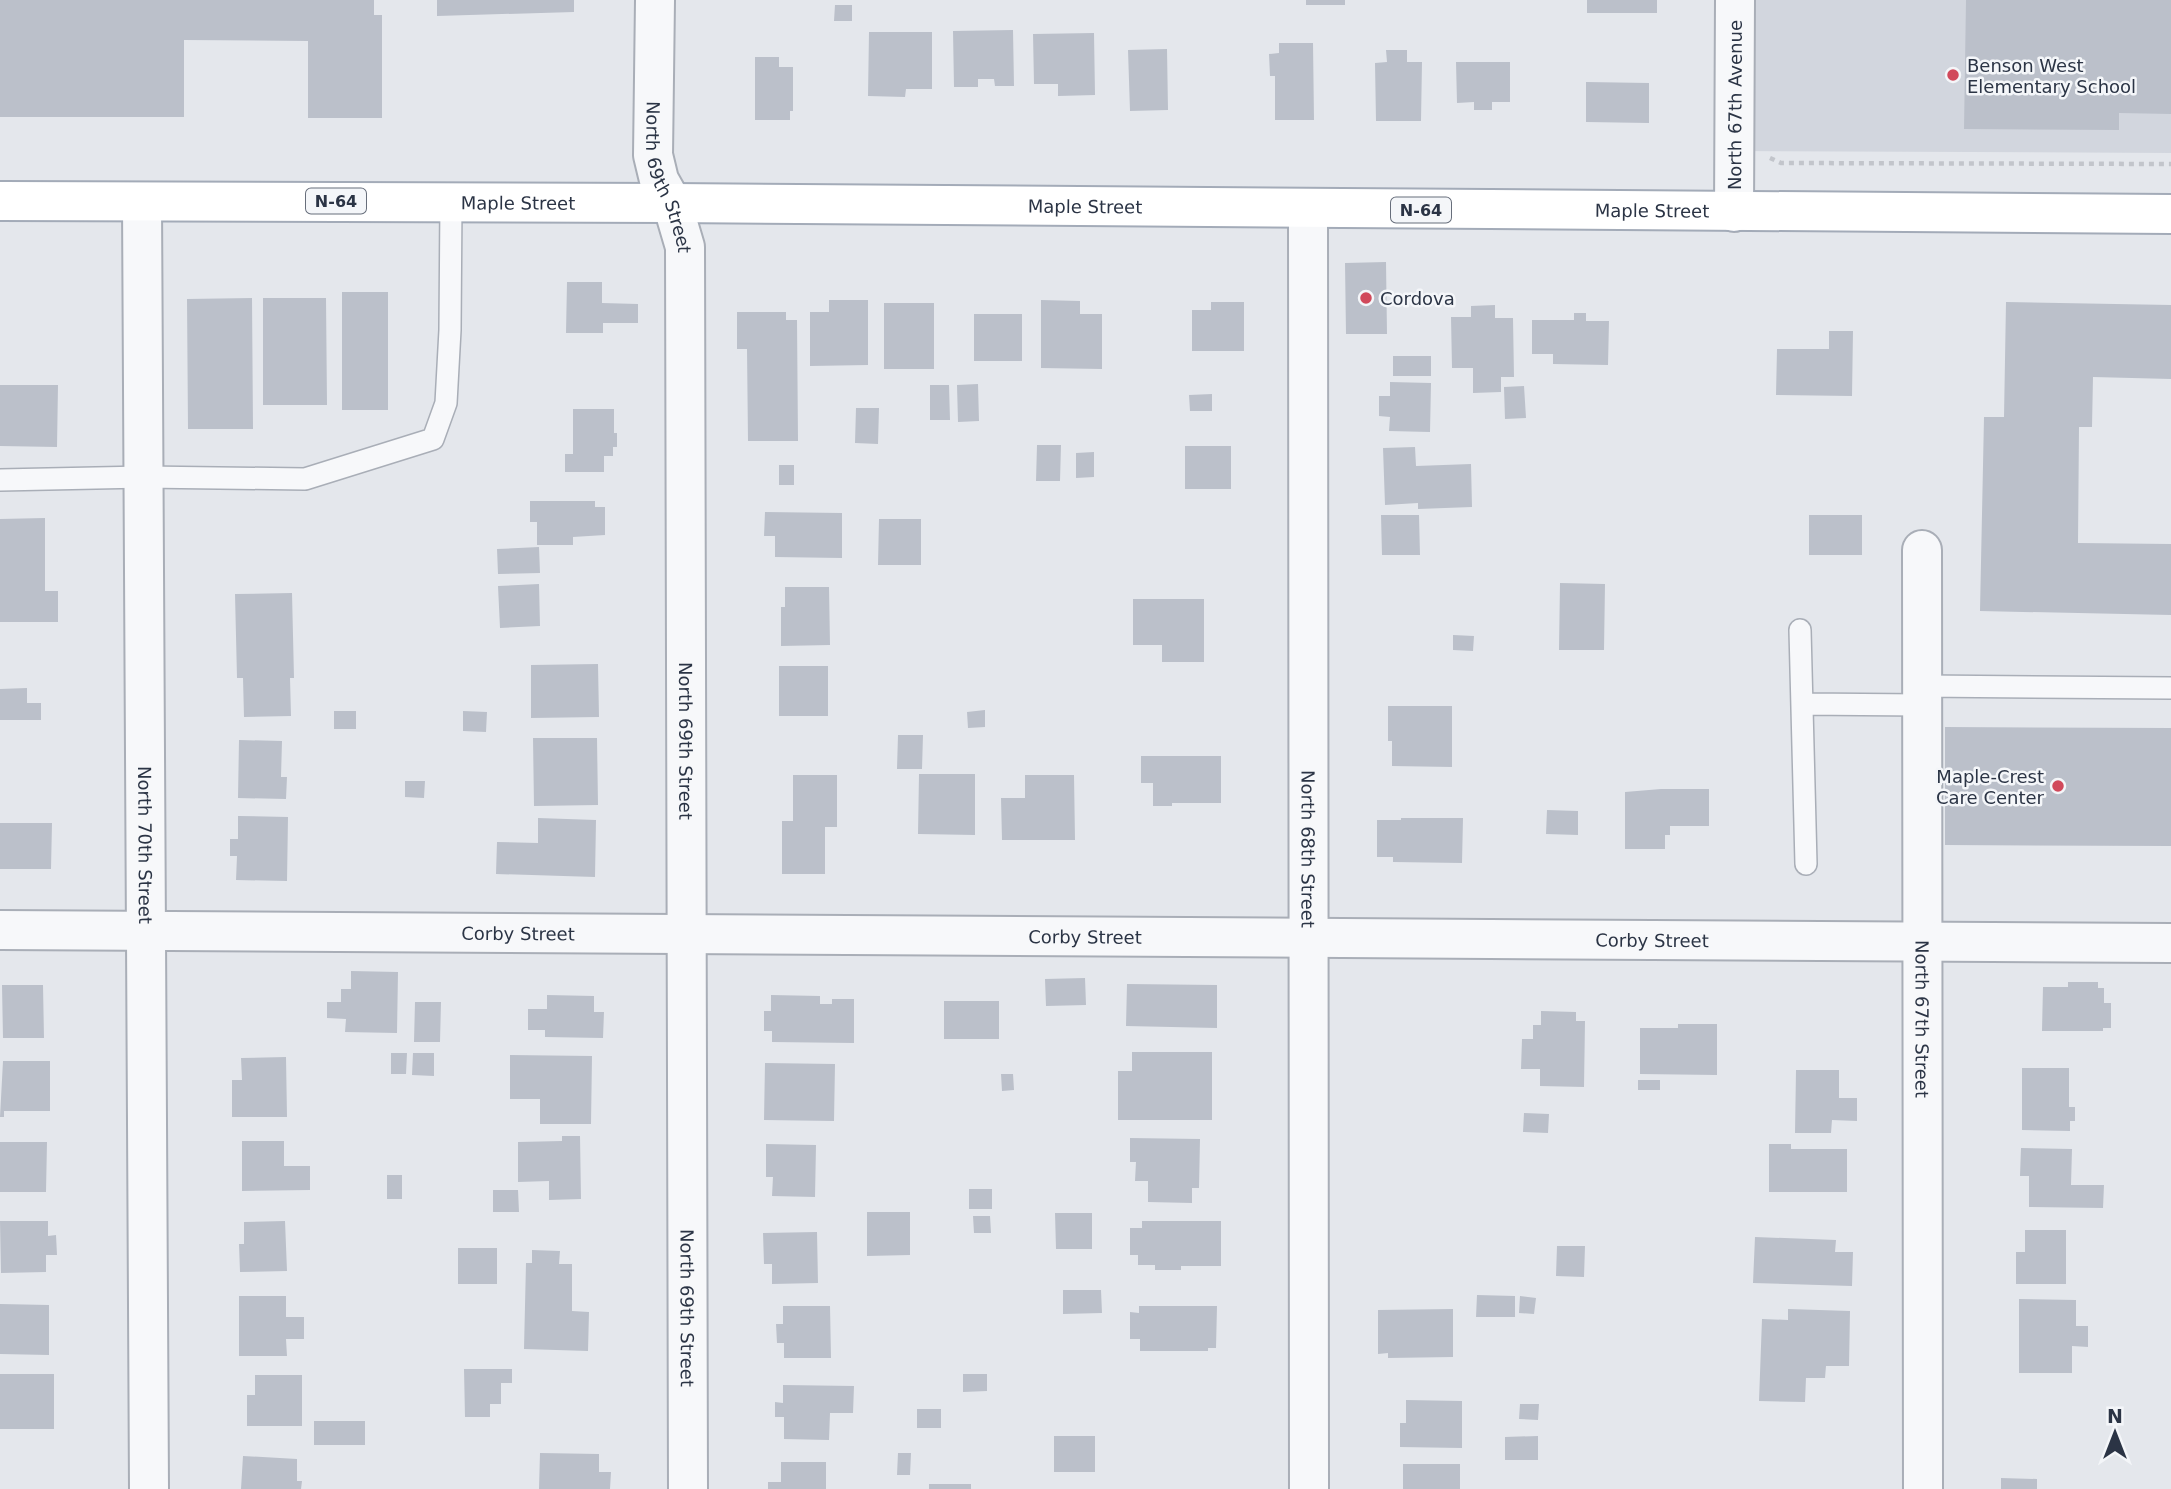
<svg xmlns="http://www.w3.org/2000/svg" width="2171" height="1489" font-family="'DejaVu Sans',sans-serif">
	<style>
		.built { fill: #d2d6de }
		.building { fill: #bbc0ca }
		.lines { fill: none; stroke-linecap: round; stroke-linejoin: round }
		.lane-casing { stroke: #a9aeb7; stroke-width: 24 }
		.street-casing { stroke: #a9aeb7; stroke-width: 42 }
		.primary-casing { stroke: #a3abb8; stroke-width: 42 }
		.path { stroke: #c2c5cb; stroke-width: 4.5; stroke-dasharray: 5 5; stroke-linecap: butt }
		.lane { stroke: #f7f8fa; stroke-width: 21 }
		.street { stroke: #f7f8fa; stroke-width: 38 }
		.primary { stroke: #fff; stroke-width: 38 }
		.poi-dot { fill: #d1495b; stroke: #f4f6f9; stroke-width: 2.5 }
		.labels { text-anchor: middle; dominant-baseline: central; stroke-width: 5; stroke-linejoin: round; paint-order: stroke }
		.shield { fill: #f4f6f9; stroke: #676e7b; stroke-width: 2 }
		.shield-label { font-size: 16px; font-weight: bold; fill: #2b3445 }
		.poi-label { font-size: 18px; fill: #2b3445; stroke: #f4f6f9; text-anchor: start }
		.street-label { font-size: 18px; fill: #2b3445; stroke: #f4f6f9 }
	</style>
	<rect width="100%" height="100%" fill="#e4e7ec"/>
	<path class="built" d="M 1735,0 L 2171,0 L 2171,153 L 1734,151 Z"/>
	<path class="building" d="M 0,0 L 374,0 L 374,15 L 382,15 L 382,118 L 308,118 L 308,41 L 184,40 L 184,117 L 0,117 Z
		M 437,0 L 574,0 L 574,12 L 437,16 Z
		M 1306,0 L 1345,0 L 1345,5 L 1306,5 Z
		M 1587,0 L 1657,0 L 1657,13 L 1587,13 Z
		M 1966,0 L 2171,0 L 2171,114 L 2119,113 L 2119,130 L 1964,129 Z
		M 835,5 L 852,5 L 852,21 L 834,21 Z
		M 1013,30 L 1014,86 L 995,86 L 994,79 L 978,79 L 978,87 L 954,87 L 953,31 Z
		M 869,32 L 932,32 L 932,89 L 906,89 L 905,97 L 868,96 Z
		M 1094,33 L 1095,95 L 1058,96 L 1058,84 L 1034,84 L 1033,34 Z
		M 1279,43 L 1313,43 L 1314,120 L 1275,120 L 1275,76 L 1270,76 L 1269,54 L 1279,53 Z
		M 1167,49 L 1168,110 L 1130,111 L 1128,50 Z
		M 1386,50 L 1407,50 L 1407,62 L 1422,62 L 1421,121 L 1376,121 L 1375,63 L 1387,62 Z
		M 755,57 L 779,57 L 779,67 L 793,67 L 793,111 L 790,111 L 790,120 L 755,120 Z
		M 1456,62 L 1510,62 L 1510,102 L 1492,102 L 1492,110 L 1474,110 L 1474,102 L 1457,103 Z
		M 1586,82 L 1649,83 L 1649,123 L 1586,122 Z
		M 1386,262 L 1387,334 L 1346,334 L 1345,263 Z
		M 567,282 L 602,282 L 602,303 L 638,304 L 638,323 L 603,323 L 603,333 L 566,333 Z
		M 342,292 L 388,292 L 388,410 L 342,410 Z
		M 252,298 L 253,429 L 188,429 L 187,299 Z
		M 263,298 L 326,298 L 327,405 L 263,405 Z
		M 829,300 L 868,300 L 868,365 L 810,366 L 810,312 L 829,312 Z
		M 1041,300 L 1080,301 L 1080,314 L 1102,314 L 1102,369 L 1041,368 Z
		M 1211,302 L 1244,302 L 1244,351 L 1192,351 L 1192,310 L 1211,310 Z
		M 2006,302 L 2171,305 L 2171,379 L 2093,377 L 2092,427 L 2079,427 L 2078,543 L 2171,544 L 2171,615 L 1980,611 L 1984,417 L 2004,417 Z
		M 884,303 L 934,303 L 934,369 L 884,369 Z
		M 1495,305 L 1495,318 L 1513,318 L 1514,377 L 1501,377 L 1501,392 L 1473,393 L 1473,368 L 1452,368 L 1451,317 L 1471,317 L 1471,306 Z
		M 737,312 L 786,312 L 786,320 L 797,320 L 798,441 L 748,441 L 747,349 L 737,349 Z
		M 1574,313 L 1586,313 L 1586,321 L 1609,321 L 1608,365 L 1553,364 L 1553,354 L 1532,354 L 1532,320 L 1574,320 Z
		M 974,314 L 1022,314 L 1022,361 L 974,361 Z
		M 1829,331 L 1853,331 L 1852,396 L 1776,395 L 1777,349 L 1829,349 Z
		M 1393,356 L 1431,356 L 1431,376 L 1393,376 Z
		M 1390,382 L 1431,383 L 1430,432 L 1389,431 L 1390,417 L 1379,416 L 1379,396 L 1390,396 Z
		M 978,384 L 979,421 L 958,422 L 957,385 Z
		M 0,385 L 58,385 L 57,447 L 0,446 Z
		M 930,385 L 949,385 L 950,420 L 930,420 Z
		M 1524,386 L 1526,418 L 1505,419 L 1504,387 Z
		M 1212,394 L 1212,411 L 1190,411 L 1189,395 Z
		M 856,408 L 879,408 L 878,444 L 855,443 Z
		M 573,409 L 614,409 L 614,433 L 617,433 L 617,447 L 613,447 L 613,456 L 604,456 L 604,472 L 565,472 L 565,454 L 573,454 Z
		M 1037,445 L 1061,445 L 1060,481 L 1036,481 Z
		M 1185,446 L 1231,446 L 1231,489 L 1185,489 Z
		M 1415,447 L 1416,466 L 1471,464 L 1472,507 L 1418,509 L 1418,503 L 1385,505 L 1383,448 Z
		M 1094,452 L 1094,477 L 1076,478 L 1076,453 Z
		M 779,465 L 794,465 L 794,485 L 779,485 Z
		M 530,501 L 595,501 L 595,507 L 605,507 L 605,535 L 573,537 L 573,545 L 537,545 L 537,522 L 530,522 Z
		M 765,512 L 842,513 L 842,558 L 775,557 L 775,536 L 764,536 Z
		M 1381,515 L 1419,515 L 1420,555 L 1382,555 Z
		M 1809,515 L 1862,515 L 1862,555 L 1809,555 Z
		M 45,518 L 45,591 L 58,591 L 58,622 L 0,622 L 0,519 Z
		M 879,519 L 921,519 L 921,565 L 878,565 Z
		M 539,547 L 540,573 L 498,574 L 497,549 Z
		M 1560,583 L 1605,584 L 1604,650 L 1559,650 Z
		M 539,584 L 540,626 L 500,628 L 498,586 Z
		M 785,587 L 829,587 L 830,645 L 781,646 L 781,607 L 785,607 Z
		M 292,593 L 294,678 L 290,678 L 291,716 L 244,717 L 243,678 L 237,678 L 235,594 Z
		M 1133,599 L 1204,599 L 1204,662 L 1162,662 L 1162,645 L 1133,645 Z
		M 1453,635 L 1474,636 L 1473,651 L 1453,650 Z
		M 598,664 L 599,717 L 531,718 L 531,665 Z
		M 779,666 L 828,666 L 828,716 L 779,716 Z
		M 27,688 L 27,703 L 41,703 L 41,720 L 0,720 L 0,689 Z
		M 1388,706 L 1452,706 L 1452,767 L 1392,766 L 1392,741 L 1388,741 Z
		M 985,710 L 985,727 L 968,728 L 967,712 Z
		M 334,711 L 356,711 L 356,729 L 334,729 Z
		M 463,711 L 487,712 L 486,732 L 463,731 Z
		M 1945,727 L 2171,728 L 2171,846 L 1945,845 Z
		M 898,735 L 923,735 L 922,769 L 897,769 Z
		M 533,738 L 597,738 L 598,805 L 534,806 Z
		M 239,740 L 282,741 L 281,777 L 287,777 L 286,799 L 238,798 Z
		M 1141,756 L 1221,756 L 1221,803 L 1172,803 L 1172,806 L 1153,806 L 1153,783 L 1141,783 Z
		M 919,774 L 975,774 L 975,835 L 918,834 Z
		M 793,775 L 837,775 L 837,827 L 825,827 L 825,874 L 782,874 L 782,821 L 793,821 Z
		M 1025,775 L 1074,775 L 1075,840 L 1002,840 L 1001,798 L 1025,798 Z
		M 405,781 L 425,781 L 424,798 L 405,797 Z
		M 1661,789 L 1709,789 L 1709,826 L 1670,826 L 1670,835 L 1665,835 L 1665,849 L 1625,849 L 1625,792 Z
		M 1547,810 L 1578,811 L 1578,835 L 1546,834 Z
		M 238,816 L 288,817 L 287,881 L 236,880 L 237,856 L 230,856 L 230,839 L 238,839 Z
		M 538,818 L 596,820 L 595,877 L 496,874 L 497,842 L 538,843 Z
		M 1401,818 L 1463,818 L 1462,863 L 1393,862 L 1393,857 L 1377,857 L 1377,820 L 1401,820 Z
		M 0,823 L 52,823 L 51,869 L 0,869 Z
		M 351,971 L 398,972 L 397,1033 L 345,1032 L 346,1019 L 327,1018 L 327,1002 L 341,1002 L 341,989 L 351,989 Z
		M 1085,978 L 1086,1005 L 1046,1006 L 1045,979 Z
		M 2068,982 L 2098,982 L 2098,988 L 2104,988 L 2104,1003 L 2111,1003 L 2111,1028 L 2103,1028 L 2103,1031 L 2042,1031 L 2043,987 L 2068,987 Z
		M 1127,984 L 1217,985 L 1217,1028 L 1126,1026 Z
		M 2,985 L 43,985 L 44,1038 L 3,1038 Z
		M 547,995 L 594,996 L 594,1012 L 604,1012 L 603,1038 L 545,1037 L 545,1030 L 528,1030 L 528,1009 L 547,1009 Z
		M 771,995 L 820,996 L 820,1004 L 832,1004 L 832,999 L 854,999 L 854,1043 L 772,1042 L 772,1031 L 764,1031 L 764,1011 L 771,1011 Z
		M 944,1001 L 999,1001 L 999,1039 L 944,1039 Z
		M 415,1002 L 441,1002 L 440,1042 L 414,1042 Z
		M 1541,1011 L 1576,1012 L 1576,1021 L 1585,1021 L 1584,1087 L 1540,1086 L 1540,1069 L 1521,1069 L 1522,1039 L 1533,1039 L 1533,1025 L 1541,1025 Z
		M 1678,1024 L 1717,1024 L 1717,1075 L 1640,1074 L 1640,1028 L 1678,1028 Z
		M 1132,1052 L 1212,1052 L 1212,1120 L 1118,1120 L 1118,1071 L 1132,1071 Z
		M 391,1053 L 407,1053 L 406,1074 L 391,1074 Z
		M 413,1053 L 434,1053 L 434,1076 L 412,1075 Z
		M 510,1055 L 592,1056 L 591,1124 L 540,1124 L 540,1099 L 510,1099 Z
		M 286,1057 L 287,1117 L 232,1117 L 232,1080 L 242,1080 L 241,1058 Z
		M 3,1061 L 50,1061 L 50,1111 L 4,1111 L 4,1117 L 0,1117 Z
		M 765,1063 L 835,1064 L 834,1121 L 764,1120 Z
		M 2022,1068 L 2069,1068 L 2069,1107 L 2075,1107 L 2075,1121 L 2070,1121 L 2070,1131 L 2022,1130 Z
		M 1796,1070 L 1839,1070 L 1839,1098 L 1857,1098 L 1857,1121 L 1832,1120 L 1831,1133 L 1795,1133 Z
		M 1001,1074 L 1013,1074 L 1014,1090 L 1002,1091 Z
		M 1638,1080 L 1660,1080 L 1660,1090 L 1638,1090 Z
		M 1524,1113 L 1549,1114 L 1548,1133 L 1523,1132 Z
		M 562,1136 L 580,1136 L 581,1199 L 549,1200 L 549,1181 L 518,1182 L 518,1142 L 562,1141 Z
		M 1130,1138 L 1200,1139 L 1199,1188 L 1192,1188 L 1192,1203 L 1148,1202 L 1148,1181 L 1135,1181 L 1136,1162 L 1130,1162 Z
		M 242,1141 L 284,1141 L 284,1166 L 310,1166 L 310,1190 L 242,1191 Z
		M 0,1142 L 47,1142 L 46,1192 L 0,1192 Z
		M 766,1144 L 816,1145 L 815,1197 L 772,1196 L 773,1177 L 766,1177 Z
		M 1769,1144 L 1791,1144 L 1791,1149 L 1847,1149 L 1847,1192 L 1769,1192 Z
		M 2021,1148 L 2072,1149 L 2071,1185 L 2104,1185 L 2103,1208 L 2029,1207 L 2029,1176 L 2020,1176 Z
		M 387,1175 L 402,1175 L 402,1199 L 387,1199 Z
		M 969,1189 L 992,1189 L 992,1209 L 969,1209 Z
		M 493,1190 L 518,1190 L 519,1212 L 493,1212 Z
		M 867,1212 L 910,1212 L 910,1255 L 867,1256 Z
		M 1055,1213 L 1092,1213 L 1092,1249 L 1056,1249 Z
		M 973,1216 L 990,1216 L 991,1233 L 974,1233 Z
		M 0,1221 L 48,1221 L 48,1236 L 56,1235 L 57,1255 L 46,1255 L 46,1272 L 1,1273 Z
		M 285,1221 L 287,1271 L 240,1272 L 239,1244 L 244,1244 L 244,1222 Z
		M 1142,1221 L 1221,1221 L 1221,1266 L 1181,1266 L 1181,1270 L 1155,1270 L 1155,1265 L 1138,1265 L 1138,1255 L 1130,1255 L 1130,1228 L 1142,1228 Z
		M 2025,1230 L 2066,1230 L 2066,1284 L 2016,1284 L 2016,1252 L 2025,1252 Z
		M 817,1232 L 818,1283 L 772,1284 L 772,1264 L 764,1264 L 763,1233 Z
		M 1755,1237 L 1836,1240 L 1835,1252 L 1853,1252 L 1852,1286 L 1753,1283 Z
		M 1557,1246 L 1585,1246 L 1584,1277 L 1556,1276 Z
		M 458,1248 L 497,1248 L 497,1284 L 458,1284 Z
		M 532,1250 L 560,1251 L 559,1264 L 572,1264 L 572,1311 L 589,1312 L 588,1351 L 524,1349 L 526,1263 L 532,1263 Z
		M 1063,1290 L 1101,1290 L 1102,1313 L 1063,1314 Z
		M 1477,1295 L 1515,1296 L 1515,1317 L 1476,1317 Z
		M 239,1296 L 286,1296 L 286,1317 L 304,1317 L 304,1339 L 286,1339 L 287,1356 L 239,1356 Z
		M 1520,1296 L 1536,1298 L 1534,1314 L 1519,1313 Z
		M 2019,1299 L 2076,1300 L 2076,1326 L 2088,1326 L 2088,1347 L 2072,1346 L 2072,1373 L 2019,1373 Z
		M 0,1304 L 49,1305 L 49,1355 L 0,1354 Z
		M 783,1306 L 830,1306 L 831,1358 L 784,1358 L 784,1343 L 777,1343 L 776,1324 L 783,1324 Z
		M 1139,1306 L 1217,1306 L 1216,1348 L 1208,1348 L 1208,1351 L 1140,1351 L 1140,1339 L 1130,1339 L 1130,1312 L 1139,1313 Z
		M 1453,1309 L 1453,1357 L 1388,1358 L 1388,1353 L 1378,1354 L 1378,1310 Z
		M 1788,1309 L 1850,1311 L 1849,1366 L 1826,1366 L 1825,1378 L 1806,1378 L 1805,1402 L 1759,1401 L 1762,1319 L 1788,1320 Z
		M 464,1369 L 512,1369 L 512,1383 L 501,1383 L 501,1404 L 490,1404 L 490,1417 L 465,1417 Z
		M 0,1374 L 54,1374 L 54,1429 L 0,1429 Z
		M 963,1374 L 987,1374 L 987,1391 L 963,1392 Z
		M 255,1375 L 302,1375 L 302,1426 L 247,1426 L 247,1395 L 255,1395 Z
		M 783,1385 L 854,1386 L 853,1413 L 830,1413 L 829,1440 L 784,1439 L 784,1417 L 775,1417 L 775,1402 L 783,1403 Z
		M 1406,1400 L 1462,1401 L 1462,1448 L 1400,1447 L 1400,1423 L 1406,1423 Z
		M 1520,1404 L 1539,1404 L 1538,1420 L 1519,1419 Z
		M 917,1409 L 941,1409 L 941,1428 L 917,1428 Z
		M 314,1421 L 365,1421 L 365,1445 L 314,1445 Z
		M 1054,1436 L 1095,1436 L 1095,1472 L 1054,1472 Z
		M 1538,1436 L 1538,1460 L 1505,1460 L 1505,1437 Z
		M 540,1453 L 599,1454 L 599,1472 L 611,1472 L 610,1489 L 539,1489 Z
		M 898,1453 L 911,1453 L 910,1475 L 897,1475 Z
		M 243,1456 L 297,1459 L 297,1481 L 302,1481 L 301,1489 L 241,1489 Z
		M 781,1462 L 826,1462 L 826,1489 L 768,1489 L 768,1482 L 781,1482 Z
		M 1403,1464 L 1460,1464 L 1460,1489 L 1403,1489 Z
		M 2001,1478 L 2037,1479 L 2037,1489 L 2001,1489 Z
		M 929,1484 L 971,1484 L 971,1489 L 929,1489 Z"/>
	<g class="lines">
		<defs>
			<path id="lane" d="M 0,480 L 144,477 L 305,479 L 433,439 L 446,403 L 450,330 L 451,202
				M 1800,630 L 1806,864
				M 1922,686 L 2171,688
				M 1802,704 L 1922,705"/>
			<g id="street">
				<path id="s1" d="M 655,0 L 653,155 L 659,180 L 672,203 L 685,247 L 688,1489"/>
				<path id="s2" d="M 142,203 L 149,1489"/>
				<path id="s3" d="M 1308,209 L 1309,1489"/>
				<path id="s4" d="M 1734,212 L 1735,0"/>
				<path id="s5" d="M 1922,550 L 1923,1489"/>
				<path id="s6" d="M 0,930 L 2171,943"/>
			</g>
			<g id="primary">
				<path id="s7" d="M 0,201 L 672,203 L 2171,214"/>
			</g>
		</defs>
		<use href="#lane" class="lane-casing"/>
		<use href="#street" class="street-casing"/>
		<use href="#primary" class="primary-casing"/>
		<path class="path" d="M 1770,158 L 1781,163 L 2171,164"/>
		<use href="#lane" class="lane"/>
		<use href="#street" class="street"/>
		<use href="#primary" class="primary"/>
	</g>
	<g class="poi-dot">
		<circle cx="1953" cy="75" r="7"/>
		<circle cx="1366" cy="298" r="7"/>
		<circle cx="2058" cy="786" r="7"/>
	</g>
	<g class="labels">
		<g class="shield">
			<rect x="306" y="188.5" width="60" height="25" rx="5"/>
			<rect x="1391" y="197.5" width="60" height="25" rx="5"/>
		</g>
		<g class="shield-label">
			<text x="336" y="201">N-64</text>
			<text x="1421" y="210">N-64</text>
		</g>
		<g class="poi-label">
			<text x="1967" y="65">Benson West<tspan x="1967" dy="21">Elementary School</tspan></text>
			<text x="1380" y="298">Cordova</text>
			<text x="2044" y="776" text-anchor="end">Maple-Crest<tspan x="2044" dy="21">Care Center</tspan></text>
		</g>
		<g class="street-label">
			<text stroke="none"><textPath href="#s4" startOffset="107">North 67th Avenue</textPath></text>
			<text stroke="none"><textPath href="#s1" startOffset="180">North 69th Street</textPath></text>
			<text stroke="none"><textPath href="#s7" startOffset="518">Maple Street</textPath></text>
			<text stroke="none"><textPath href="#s7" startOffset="1085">Maple Street</textPath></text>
			<text stroke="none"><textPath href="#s7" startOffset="1652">Maple Street</textPath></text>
			<text stroke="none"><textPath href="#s1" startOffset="747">North 69th Street</textPath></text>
			<text stroke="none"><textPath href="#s2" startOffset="642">North 70th Street</textPath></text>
			<text stroke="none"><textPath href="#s3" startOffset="640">North 68th Street</textPath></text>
			<text stroke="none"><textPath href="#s6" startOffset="518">Corby Street</textPath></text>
			<text stroke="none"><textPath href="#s6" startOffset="1085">Corby Street</textPath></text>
			<text stroke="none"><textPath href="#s6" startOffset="1652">Corby Street</textPath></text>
			<text stroke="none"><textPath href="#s5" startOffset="469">North 67th Street</textPath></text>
			<text stroke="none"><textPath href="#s1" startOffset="1314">North 69th Street</textPath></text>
		</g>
	</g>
	<g transform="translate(2115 1433)" stroke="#f4f6f9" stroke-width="5" paint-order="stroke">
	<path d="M0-5L12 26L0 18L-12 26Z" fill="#2b3445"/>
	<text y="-10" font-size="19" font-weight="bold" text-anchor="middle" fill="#2b3445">N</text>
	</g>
</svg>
